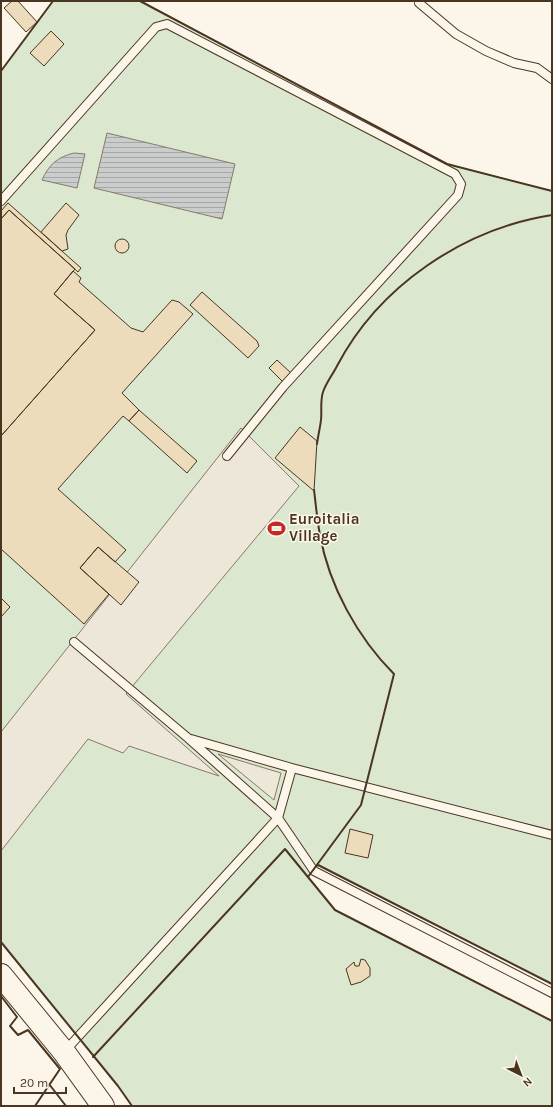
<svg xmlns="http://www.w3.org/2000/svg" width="553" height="1107" font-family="Karla,sans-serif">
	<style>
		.park { fill: #dce7d0; stroke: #887966 }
		.parking { fill: #ede7d9; stroke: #887966 }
		.water { fill: url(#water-rules); stroke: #887966 }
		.building { fill: #ecdcbc; stroke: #4a3520 }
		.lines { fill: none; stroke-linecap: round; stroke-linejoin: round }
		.lane-casing { stroke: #4a3520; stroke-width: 10 }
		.secondary-casing { stroke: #4a3520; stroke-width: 24 }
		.lane { stroke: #fbf6e9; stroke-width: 8 }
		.secondary { stroke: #fbf6e9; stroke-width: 22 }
		.wall { stroke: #4a3520; stroke-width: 2 }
		.labels { text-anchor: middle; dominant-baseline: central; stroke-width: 3; stroke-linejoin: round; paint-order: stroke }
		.poi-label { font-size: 15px; font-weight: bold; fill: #4a3520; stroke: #fbf6e9; text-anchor: start }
	</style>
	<defs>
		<pattern id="water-rules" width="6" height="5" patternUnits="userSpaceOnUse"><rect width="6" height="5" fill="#c9cecd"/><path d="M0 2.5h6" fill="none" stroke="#a5a8a6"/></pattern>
	</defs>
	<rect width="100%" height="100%" fill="#fbf6e9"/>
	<path class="park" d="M 53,1 L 140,1 L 447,164 L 552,191 L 552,984 L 319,865 L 308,877 L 335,910 L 552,1021 L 552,1106 L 132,1106 L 118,1086 L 1,942 L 1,71 Z"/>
	<path class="parking" d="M 241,428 L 299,486 L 126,694 L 219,776 L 129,746 L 123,753 L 88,739 L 1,851 L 1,732 Z
		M 218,754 L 281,773 L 274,800 Z"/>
	<path class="water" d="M 107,133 L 235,164 L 222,219 L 94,188 Z
		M 74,153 L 85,154 L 77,188 L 42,180 C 49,164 58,157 74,153 Z"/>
	<path class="building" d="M 12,1 L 18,1 L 37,22 L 26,32 L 4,8 Z
		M 51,31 L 64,44 L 44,66 L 30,53 Z
		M 8,203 L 81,268 L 78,272 L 9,210 L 1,219 L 1,211 Z
		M 66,203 L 79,215 L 68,230 L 66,235 L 68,249 L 62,251 L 41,232 Z
		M 9,210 L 75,269 L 54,294 L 95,330 L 1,436 L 1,219 Z
		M115 246a7 7 0 1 1 14 0a7 7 0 1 1-14 0Z
		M 73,271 L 81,278 L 79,282 L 131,328 L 143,332 L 172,300 L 179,302 L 193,314 L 122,393 L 139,410 L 129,421 L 123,416 L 58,489 L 126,550 L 115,562 L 98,547 L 80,568 L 109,594 L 84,624 L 1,549 L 1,436 L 95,330 L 54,294 Z
		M 202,292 L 257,341 L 259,346 L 248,358 L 190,305 Z
		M 277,360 L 292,374 L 284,383 L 269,368 Z
		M 139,410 L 197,461 L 187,473 L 129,421 Z
		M 300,427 L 317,441 L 314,491 L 275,458 Z
		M 98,547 L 139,582 L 121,605 L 80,568 Z
		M 1,598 L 10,607 L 1,617 Z
		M 350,829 L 373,835 L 368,858 L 345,853 Z
		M 361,959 L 365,960 L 370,968 L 370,976 L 361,982 L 351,985 L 346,969 L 354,962 L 355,966 L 359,966 Z"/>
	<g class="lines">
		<defs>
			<path id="lane" d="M 419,3 L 456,34 L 486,51 L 514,63 L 537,68 L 552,79
				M 1,201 L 156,27 L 167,24 L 455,174 L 461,184 L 458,195 L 283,387 L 227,456
				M 74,642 L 188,738 L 278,818 L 314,871 L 552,993
				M 191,739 L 292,768
				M 65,1051 L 278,818 L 292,768 L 552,835"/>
			<path id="secondary" d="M 1,975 L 64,1052 L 103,1106"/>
		</defs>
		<use href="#lane" class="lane-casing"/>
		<use href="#secondary" class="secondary-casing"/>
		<use href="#lane" class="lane"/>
		<use href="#secondary" class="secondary"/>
		<path class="wall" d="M 140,1 L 447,164 L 552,191
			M 1,71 L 53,1
			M 317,444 C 318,436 320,428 321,420 C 322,411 320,401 323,392 C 326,383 333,374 337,366 C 379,286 463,229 552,215
			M 318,865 L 552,984
			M 308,877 L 361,805 L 394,674 C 358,638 329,586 320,535 C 317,520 316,505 314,490
			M 1,942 L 118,1086 L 132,1106
			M 1,996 L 17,1017 L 10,1026 L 18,1035 L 28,1030 L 60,1069 L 35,1106
			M 93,1057 L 285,849 L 335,910 L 552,1021
			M 49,1084 L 66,1106"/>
	</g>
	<defs>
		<symbol id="stadium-bare" viewBox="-9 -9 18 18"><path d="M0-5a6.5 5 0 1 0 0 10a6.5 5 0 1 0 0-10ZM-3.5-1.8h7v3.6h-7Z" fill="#c62828" stroke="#fbf6e9" stroke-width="2.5" paint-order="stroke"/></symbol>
	</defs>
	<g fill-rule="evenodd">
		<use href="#stadium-bare" x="264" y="516" width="25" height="25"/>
	</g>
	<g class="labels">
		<g class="poi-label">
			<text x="289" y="519">Euroitalia<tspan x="289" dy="17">Village</tspan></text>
		</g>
	</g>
	<rect width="553" height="1107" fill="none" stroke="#4a3520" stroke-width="4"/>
	<g transform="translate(521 1075) rotate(138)" stroke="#fbf6e9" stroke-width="3" paint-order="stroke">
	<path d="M0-3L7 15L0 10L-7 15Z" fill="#4a3520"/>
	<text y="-6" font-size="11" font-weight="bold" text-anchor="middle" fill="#4a3520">N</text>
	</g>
	<path d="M14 1087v6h52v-6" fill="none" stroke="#4a3520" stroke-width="2"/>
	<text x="20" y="1087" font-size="12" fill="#4a3520" stroke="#fbf6e9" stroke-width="3" paint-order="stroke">20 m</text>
</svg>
